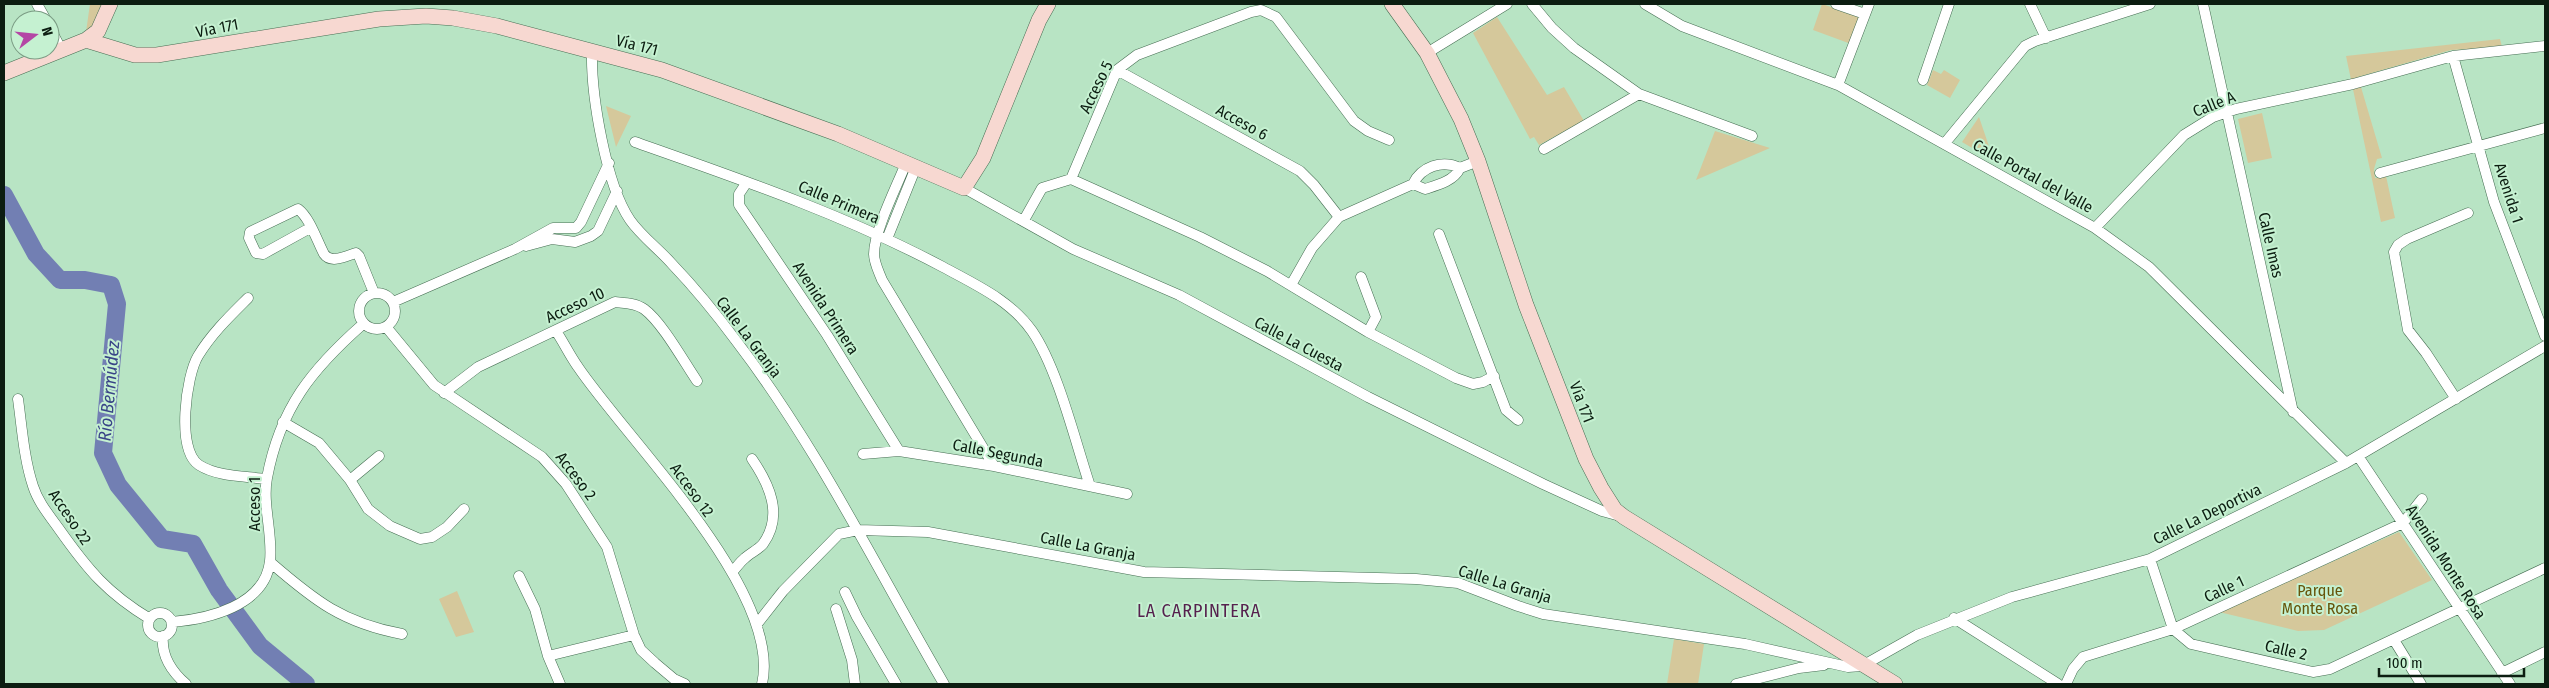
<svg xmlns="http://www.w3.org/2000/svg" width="2549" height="688" font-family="'Fira Sans Condensed',sans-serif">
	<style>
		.green { fill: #d5c89b }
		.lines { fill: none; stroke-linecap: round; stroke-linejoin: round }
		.river { stroke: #727fb3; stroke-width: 18 }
		.street-casing { stroke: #466e53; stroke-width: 11 }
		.secondary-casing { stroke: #466e53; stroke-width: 16 }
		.street { stroke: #fff; stroke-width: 10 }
		.secondary { stroke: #f7d8d1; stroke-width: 15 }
		.labels { text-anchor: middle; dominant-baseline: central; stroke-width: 4; stroke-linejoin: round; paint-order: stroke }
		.street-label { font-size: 16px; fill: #0c1d11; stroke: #c5f1d1 }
		.park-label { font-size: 16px; fill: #66540a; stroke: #c5f1d1 }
		.water-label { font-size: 18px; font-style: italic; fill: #394487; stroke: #c5f1d1 }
		.neighbourhood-label { font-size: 18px; letter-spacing: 1px; fill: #56214e; stroke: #c5f1d1 }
	</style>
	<rect width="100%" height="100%" fill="#b8e4c4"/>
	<path class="green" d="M 90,4 L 105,4 L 95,28 L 86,32 Z
		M 1822,4 L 1861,17 L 1851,44 L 1813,30 Z
		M 1497,17 L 1547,95 L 1564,87 L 1584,121 L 1539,145 L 1534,137 L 1530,139 L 1473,33 Z
		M 2500,39 L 2502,47 L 2470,53 L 2469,49 L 2451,50 L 2358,77 L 2382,158 L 2377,159 L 2374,169 L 2375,178 L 2386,176 L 2395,218 L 2381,222 L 2346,56 Z
		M 1933,70 L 1941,74 L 1944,70 L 1960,80 L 1950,98 L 1927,85 Z
		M 606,106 L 631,116 L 616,147 Z
		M 2262,113 L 2272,158 L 2248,163 L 2238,119 Z
		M 1979,117 L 1994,161 L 1962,142 Z
		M 1715,131 L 1770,148 L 1696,180 Z
		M 2399,532 L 2432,580 L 2324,630 L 2298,631 L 2219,612 Z
		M 457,591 L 474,632 L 456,637 L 439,599 Z
		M 1674,639 L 1704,644 L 1698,684 L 1667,684 Z"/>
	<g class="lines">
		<path class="river" d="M 4,195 L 36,254 L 60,280 L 85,280 L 111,285 L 117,304 L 103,453 L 118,485 L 162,539 L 193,544 L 219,590 L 260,646 L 306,684"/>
		<defs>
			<path id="street" d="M 37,4 L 46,20
				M 1532,4 L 1552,28 L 1574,48 L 1639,94 L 1752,136
				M 1645,4 L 1682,26 L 1838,85 L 2095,228 L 2149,267 L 2346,463
				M 1836,4 L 1865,14
				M 2030,4 L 2046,38
				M 2203,4 L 2293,412
				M 50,28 L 61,49
				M 592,52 C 591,95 606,185 630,220 C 641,236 659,249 672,264 C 695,288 717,315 737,342 C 818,448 877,569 944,684
				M 1427,53 L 1507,4
				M 2453,56 L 2494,202 L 2545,336
				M 1117,70 L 1300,171 L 1314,185 L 1339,217
				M 1923,80 L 1949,4
				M 1838,85 L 1869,4
				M 1389,140 L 1368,131 L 1354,121 L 1276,17 L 1261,10 L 1251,12 L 1137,55 L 1117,70 L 1071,179 L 1200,237 L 1267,271 L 1368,332 L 1456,378 L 1473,384 L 1483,382 L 1494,376
				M 635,142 C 740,179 845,215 943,267 C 976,285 1010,300 1032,331 C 1058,369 1075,441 1090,486
				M 1945,143 L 2025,46 L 2035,41 L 2150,4
				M 1544,149 L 1639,94
				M 906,163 C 897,186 874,231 874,254 C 874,263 879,272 882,280 L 994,466
				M 2380,173 L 2545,128
				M 747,182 L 739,194 L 739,205 L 827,335 L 899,451
				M 1413,184 L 1425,189 C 1438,185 1454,181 1460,168
				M 964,188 L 1073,249 L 1179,295 L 1368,397 L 1543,484 L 1602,511 L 1620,516
				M 1024,220 L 1042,188 L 1071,179
				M 310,228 L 263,254 L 256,253 L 249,238 L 250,232 L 298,209 C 310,218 317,241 324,254 C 331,264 346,256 356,253 L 359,256 L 374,293
				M 2095,228 L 2184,135 L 2213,117 L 2236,109 L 2353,84 L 2453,56 L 2545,46
				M 1439,234 L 1506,410 L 1518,420
				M 887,239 L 916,167
				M 526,246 L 552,239 L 575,242 L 591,236 L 598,231 L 617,191
				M 1361,277 L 1376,317 L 1368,332
				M 1291,285 L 1312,248 L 1339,217 L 1413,184 C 1421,167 1442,159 1460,168 L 1478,161
				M359 311a18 18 0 1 1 36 0a18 18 0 1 1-36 0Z
				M 248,298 C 230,316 212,333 198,356 C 186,376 176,450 199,465 C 218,477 245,476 266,479
				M 393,302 L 515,249 L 553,228 L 576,228 L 581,222 L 609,163
				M 387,328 L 434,385 L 542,457 L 566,484 L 607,547 L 634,635 L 641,650 L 655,663 L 674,679 L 685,684
				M 556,331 C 564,343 570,356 578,367 C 628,441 783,592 762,684
				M 444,393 L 478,367 L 615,302 C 625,303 636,303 644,309 C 662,322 684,362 697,381
				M 18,399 C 22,428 24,459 33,486 C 38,502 49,515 59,529 C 88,570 107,593 150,619
				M 2456,399 L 2426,353 L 2408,330 L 2394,252 L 2398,245 L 2407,239 L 2468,213
				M 283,422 L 319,443 L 350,480 L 368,509 L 390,526 L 420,539 L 432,537 L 447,527 L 464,509
				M 863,454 L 899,451 L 994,466 L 1127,494
				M 2358,456 L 2510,684
				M 350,480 L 379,456
				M 2150,559 L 2173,629 L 2191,644 L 2313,672 L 2330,669 L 2545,568
				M 270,562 C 315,601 343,623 402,634
				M 732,572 C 736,568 740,562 745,558 C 750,553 758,550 763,544 C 784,515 769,484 752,459
				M 519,576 L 535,609 L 548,656 L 560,684
				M 845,592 L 857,617 L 896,684
				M 836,609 L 852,660 L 855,684
				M148 625a12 12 0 1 1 24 0a12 12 0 1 1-24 0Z
				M 1954,618 L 2058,684
				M 172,622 C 208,619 265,606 270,561 C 273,534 262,504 267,478 C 280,408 312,369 363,324
				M 757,624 L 783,591 L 839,534 L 858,530 L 928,532 L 1144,572 L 1416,579 L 1458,583 L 1518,606 L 1543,614 L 1745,644 L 1848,667 L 1862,666 L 1917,635 L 2012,597 L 2150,559 L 2346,463 L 2545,346
				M 163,636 C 161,656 171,671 186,684
				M 2394,640 L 2421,684
				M 548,656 L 634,635
				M 2502,673 L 2545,652
				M 1736,684 L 1799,668 L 1824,665
				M 2066,684 L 2073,669 L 2083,657 L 2173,629 L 2403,523 L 2422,499"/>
			<path id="secondary" d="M 1392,4 L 1427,53 L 1461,119 L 1478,161 L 1526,305 L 1586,459 L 1601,488 L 1615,510 L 1624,517 L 1895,684
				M 86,40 L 135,55 L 157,55 L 379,19 L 426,16 L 453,18 L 497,26 L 662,70 L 838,134 L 964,188 L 983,158 L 1039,20 L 1048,4
				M 4,73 L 86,40 L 98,31 L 110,4"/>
		</defs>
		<use href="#street" class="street-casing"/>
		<use href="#secondary" class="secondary-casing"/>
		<use href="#street" class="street"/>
		<use href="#secondary" class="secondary"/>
	</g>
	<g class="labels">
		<g class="street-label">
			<text transform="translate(217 28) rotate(-11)">Vía 171</text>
			<text transform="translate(637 45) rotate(14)">Vía 171</text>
			<text transform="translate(1096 87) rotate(-64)">Acceso 5</text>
			<text transform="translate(2214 104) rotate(-22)">Calle A</text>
			<text transform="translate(1242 122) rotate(29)">Acceso 6</text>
			<text transform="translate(2033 176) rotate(29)">Calle Portal del Valle</text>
			<text transform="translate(2509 193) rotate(72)">Avenida 1</text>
			<text transform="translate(839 202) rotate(23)">Calle Primera</text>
			<text transform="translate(2271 245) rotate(77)">Calle Imas</text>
			<text transform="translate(575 305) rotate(-25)">Acceso 10</text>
			<text transform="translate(826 308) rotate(57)">Avenida Primera</text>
			<text transform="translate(749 337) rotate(53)">Calle La Granja</text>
			<text transform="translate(1299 344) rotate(28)">Calle La Cuesta</text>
			<text transform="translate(1582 402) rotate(69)">Vía 171</text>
			<text transform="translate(998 453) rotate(11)">Calle Segunda</text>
			<text transform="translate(576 476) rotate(53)">Acceso 2</text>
			<text transform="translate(692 490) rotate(54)">Acceso 12</text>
			<text transform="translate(254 504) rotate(-90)">Acceso 1</text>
			<text transform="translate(2207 514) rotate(-26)">Calle La Deportiva</text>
			<text transform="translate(70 517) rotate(56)">Acceso 22</text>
			<text transform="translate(1088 546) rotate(11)">Calle La Granja</text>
			<text transform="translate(2446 562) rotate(57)">Avenida Monte Rosa</text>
			<text transform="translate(1505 584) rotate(17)">Calle La Granja</text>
			<text transform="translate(2224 589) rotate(-25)">Calle 1</text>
			<text transform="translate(2286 650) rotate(13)">Calle 2</text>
		</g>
		<g class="park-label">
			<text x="2320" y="590">Parque<tspan x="2320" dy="18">Monte Rosa</tspan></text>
		</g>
		<g class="water-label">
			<text transform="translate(109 391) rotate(-85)">Río Bermúdez</text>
		</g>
		<g class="neighbourhood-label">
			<text x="1199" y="611">LA CARPINTERA</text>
		</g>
	</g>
	<rect width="2549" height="688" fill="none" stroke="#0c1d11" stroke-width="10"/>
	<g transform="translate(35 35) rotate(74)"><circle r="24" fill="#c5f1d1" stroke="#7b9c84"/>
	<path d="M0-4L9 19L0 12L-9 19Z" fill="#b446a5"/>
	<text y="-8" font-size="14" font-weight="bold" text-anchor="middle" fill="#0c1d11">N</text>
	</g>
	<path d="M2379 668v8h145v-8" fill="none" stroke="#0c1d11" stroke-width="2.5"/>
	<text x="2386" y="668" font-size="15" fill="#0c1d11" stroke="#c5f1d1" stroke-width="4" paint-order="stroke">100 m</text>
</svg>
